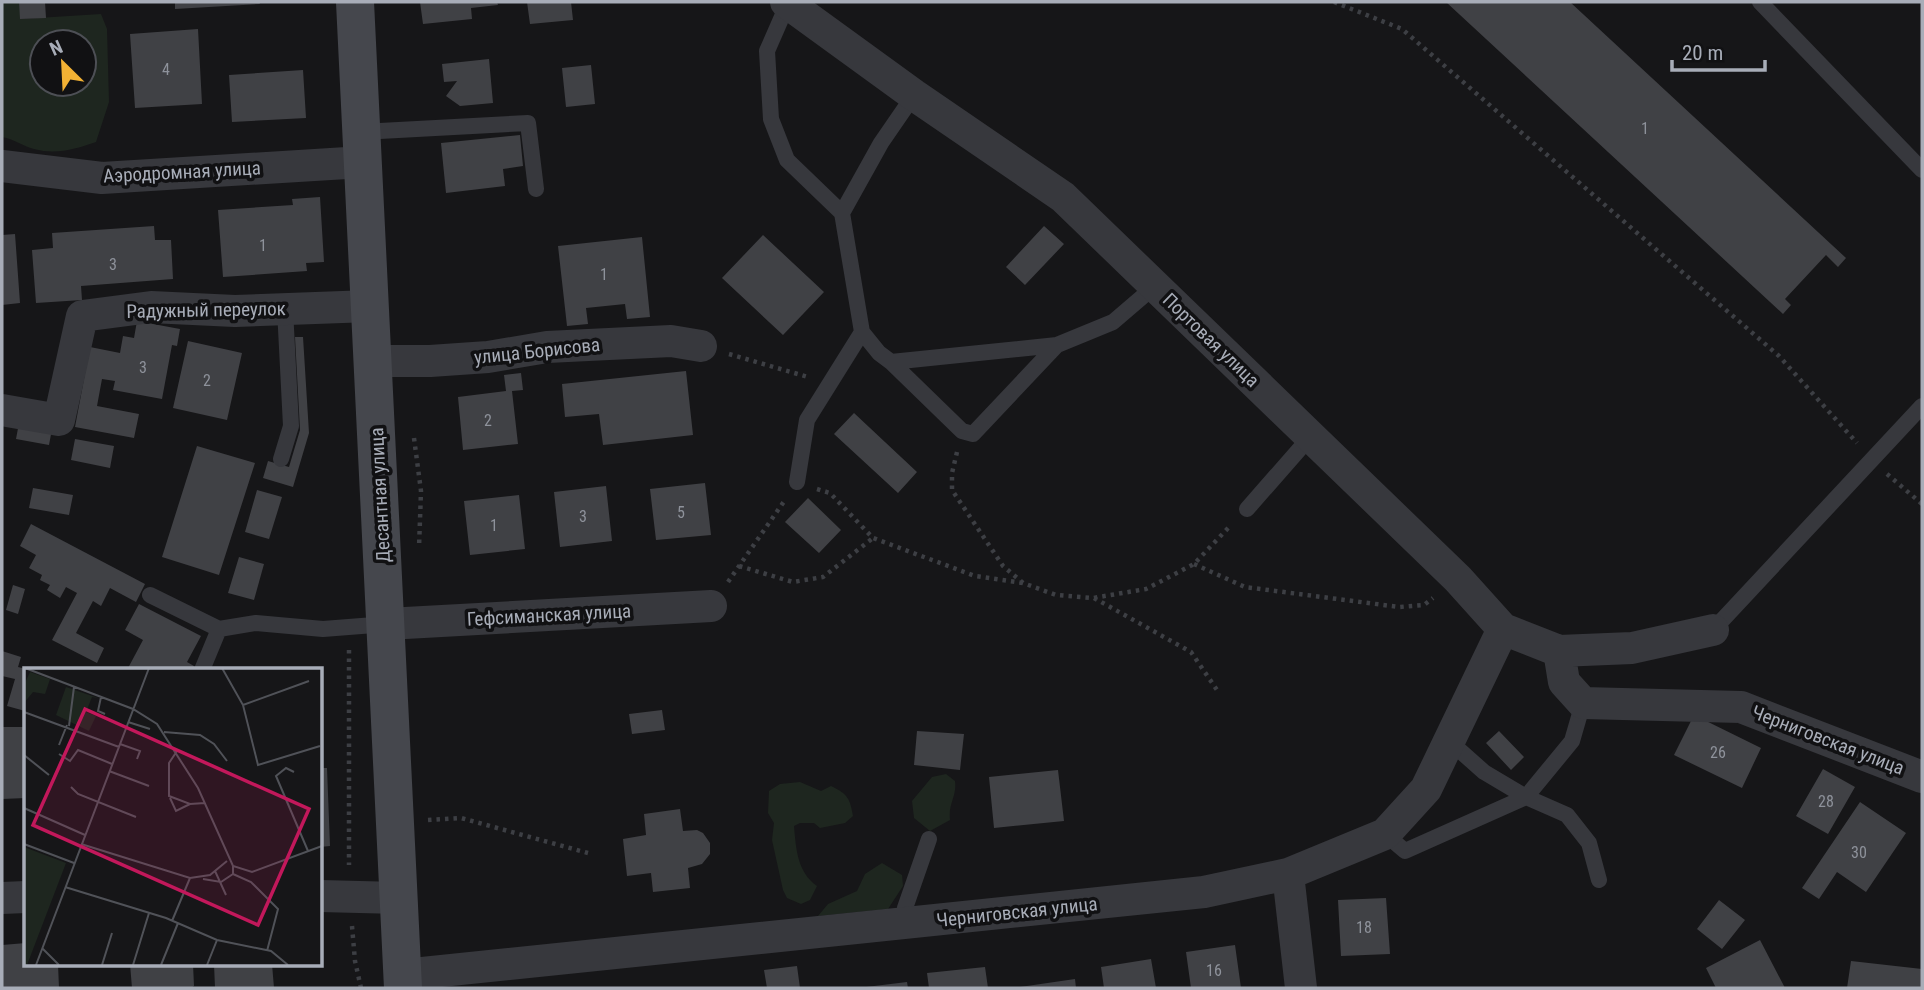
<svg xmlns="http://www.w3.org/2000/svg" width="1924" height="990" font-family="'Roboto Condensed',sans-serif">
	<style>
		.green { fill: #1e261f; fill-rule: evenodd }
		.building { fill: #404145 }
		.lines { fill: none; stroke-linecap: round; stroke-linejoin: round }
		.path { stroke: #3d3f44; stroke-width: 4.5; stroke-dasharray: 3.5 5; stroke-linecap: butt }
		.lane { stroke: #37383d; stroke-width: 16 }
		.street { stroke: #37383d; stroke-width: 32 }
		.secondary { stroke: #45474d; stroke-width: 38 }
		.labels { text-anchor: middle; dominant-baseline: central; stroke-width: 7; stroke-linejoin: round; paint-order: stroke }
		.number-label { font-size: 16px; fill: #8e929b }
		.street-label { font-size: 19px; fill: #a8adb8; stroke: #111113 }
		.inset-road { fill: none; stroke: #505258; stroke-width: 2 }
		.view { fill: #c2185b; fill-opacity: 0.15; stroke: #c2185b; stroke-width: 3.5 }
		.inset-edge { fill: none; stroke: #a8adb8; stroke-width: 3.5 }
	</style>
	<rect width="100%" height="100%" fill="#161618"/>
	<path class="green" d="M 2,2 L 19,2 L 21,19 L 101,14 L 107,29 L 109,102 L 96,142 C 76,149 56,155 34,149 C 23,146 14,139 2,137 ZM 42,42 L 84,42 L 84,84 L 42,84 Z
		M 946,774 L 955,781 C 957,797 948,803 950,820 L 930,831 L 914,818 L 912,801 L 932,777 Z
		M 800,782 L 821,791 L 831,786 C 848,794 850,799 853,816 L 845,823 L 820,828 L 814,823 L 800,823 L 794,826 C 796,848 797,872 817,886 L 810,900 L 801,904 L 787,898 L 783,890 L 772,840 L 774,823 L 768,813 L 769,791 L 780,784 Z
		M 882,863 L 902,875 L 903,886 L 888,909 L 818,916 L 828,904 L 857,891 L 865,874 Z"/>
	<path class="building" d="M 19,2 L 45,2 L 46,18 L 20,19 Z
		M 175,2 L 259,2 L 260,4 L 175,9 Z
		M 420,2 L 497,2 L 498,5 L 471,8 L 472,19 L 423,24 Z
		M 527,2 L 571,2 L 573,20 L 530,24 Z
		M 1446,2 L 1570,2 L 1846,258 L 1838,267 L 1826,255 L 1785,299 L 1791,305 L 1783,314 Z
		M 198,29 L 202,104 L 135,108 L 130,34 Z
		M 489,59 L 493,103 L 460,106 L 446,96 L 457,81 L 444,82 L 442,64 Z
		M 591,65 L 595,104 L 566,107 L 562,68 Z
		M 303,70 L 306,118 L 232,122 L 229,75 Z
		M 520,135 L 523,166 L 503,169 L 505,186 L 446,193 L 441,143 Z
		M 320,197 L 324,262 L 306,263 L 307,271 L 223,277 L 218,210 L 293,205 L 292,199 Z
		M 154,226 L 155,240 L 171,240 L 173,279 L 81,286 L 82,300 L 36,303 L 32,250 L 53,248 L 52,233 Z
		M 1044,226 L 1064,244 L 1025,285 L 1006,267 Z
		M 15,234 L 20,303 L 2,305 L 2,235 Z
		M 763,235 L 824,292 L 783,335 L 722,278 Z
		M 642,237 L 650,317 L 627,319 L 625,304 L 586,308 L 588,324 L 567,326 L 558,246 Z
		M 137,321 L 180,329 L 177,346 L 172,345 L 162,399 L 113,390 L 115,381 L 102,379 L 97,406 L 139,414 L 134,438 L 75,427 L 90,347 L 120,353 L 123,336 L 134,338 Z
		M 295,337 L 303,337 L 309,433 L 293,487 L 263,478 L 268,461 L 289,467 L 300,430 Z
		M 188,341 L 242,353 L 227,420 L 173,408 Z
		M 686,371 L 693,435 L 603,445 L 599,414 L 565,417 L 562,384 Z
		M 521,373 L 523,390 L 512,391 L 518,444 L 463,450 L 458,397 L 506,391 L 504,375 Z
		M 854,413 L 917,472 L 898,493 L 834,434 Z
		M 19,423 L 52,429 L 49,445 L 16,439 Z
		M 75,439 L 114,446 L 110,468 L 71,460 Z
		M 197,446 L 255,463 L 219,575 L 162,557 Z
		M 705,483 L 711,535 L 656,540 L 650,489 Z
		M 606,486 L 612,541 L 560,547 L 554,492 Z
		M 33,488 L 73,495 L 69,515 L 29,508 Z
		M 257,490 L 282,497 L 269,539 L 245,532 Z
		M 519,495 L 525,549 L 470,555 L 464,501 Z
		M 808,498 L 841,530 L 819,553 L 785,522 Z
		M 31,524 L 145,584 L 136,602 L 110,588 L 101,606 L 93,601 L 76,633 L 104,648 L 97,663 L 52,640 L 77,593 L 66,587 L 60,598 L 47,590 L 50,585 L 40,580 L 42,575 L 29,568 L 36,555 L 20,546 Z
		M 239,557 L 264,564 L 254,600 L 228,593 Z
		M 13,585 L 25,589 L 18,614 L 6,610 Z
		M 139,604 L 201,636 L 187,662 L 194,666 L 193,670 L 127,670 L 143,640 L 125,630 Z
		M 2,651 L 21,657 L 18,667 L 26,669 L 25,711 L 7,706 L 15,679 L 2,676 Z
		M 662,710 L 665,730 L 632,734 L 629,714 Z
		M 1694,715 L 1761,748 L 1742,788 L 1674,755 Z
		M 2,727 L 26,727 L 26,798 L 2,799 Z
		M 917,731 L 964,734 L 960,770 L 914,765 Z
		M 1499,731 L 1524,757 L 1511,770 L 1486,743 Z
		M 320,768 L 327,768 L 330,846 L 320,847 Z
		M 1823,769 L 1855,787 L 1828,834 L 1796,816 Z
		M 1058,770 L 1064,821 L 994,828 L 989,777 Z
		M 1860,802 L 1906,833 L 1866,892 L 1837,872 L 1819,899 L 1802,888 Z
		M 680,809 L 683,831 L 697,830 L 703,833 L 710,843 L 710,854 L 702,864 L 688,868 L 690,888 L 653,892 L 651,873 L 627,876 L 623,839 L 646,835 L 644,814 Z
		M 1386,898 L 1390,954 L 1341,956 L 1338,900 Z
		M 1719,900 L 1745,920 L 1722,949 L 1697,929 Z
		M 1760,940 L 1785,988 L 1716,988 L 1706,968 Z
		M 26,943 L 26,964 L 58,964 L 59,988 L 2,988 L 2,945 Z
		M 1235,945 L 1241,988 L 1191,988 L 1186,952 Z
		M 1151,959 L 1156,988 L 1104,988 L 1101,967 Z
		M 1851,961 L 1922,969 L 1922,988 L 1847,988 Z
		M 130,964 L 193,964 L 194,986 L 191,988 L 132,988 Z
		M 214,964 L 272,964 L 274,988 L 215,988 Z
		M 797,966 L 800,988 L 767,988 L 764,970 Z
		M 985,967 L 988,988 L 929,988 L 927,973 Z
		M 1075,979 L 1076,988 L 1020,988 L 1020,987 Z
		M 907,982 L 908,988 L 867,988 L 866,987 Z"/>
	<g class="lines">
		<path class="path" d="M 1334,2 L 1402,29 L 1779,356 L 1857,443
			M 729,354 L 808,377
			M 414,438 L 421,491 L 419,548
			M 957,452 L 952,473 L 952,490 L 1003,566 L 1023,583 L 1056,595 L 1093,598 L 1146,589 L 1194,564 L 1231,525
			M 1887,474 L 1922,504
			M 817,489 L 830,493 L 873,538 L 975,576 L 1023,583
			M 1194,564 L 1245,587 L 1399,607 L 1424,605 L 1433,598
			M 739,566 L 793,582 L 823,577 L 873,538
			M 728,582 L 785,500
			M 1094,598 L 1191,652 L 1217,690
			M 349,650 L 349,865
			M 428,820 L 461,818 L 588,853
			M 352,926 L 355,961 L 361,988"/>
		<path class="lane" d="M 1760,2 L 1922,170
			M 788,3 L 767,51 L 771,119 L 787,160 L 842,213 L 862,332 L 879,353 L 891,362 L 1057,345 L 1113,322 L 1155,286
			M 361,132 L 528,123 L 536,189
			M 842,213 L 881,143 L 914,95
			M 891,362 L 962,431 L 973,434 L 1057,345
			M 281,459 L 291,426 L 285,309
			M 797,482 L 807,420 L 862,332
			M 1247,509 L 1311,436
			M 150,595 L 219,629 L 256,623 L 323,629 L 387,624
			M 1713,630 L 1922,406
			M 202,670 L 219,629
			M 1448,740 L 1484,772 L 1526,797 L 1567,815 L 1589,843 L 1599,880
			M 1385,834 L 1405,851 L 1526,797 L 1572,741 L 1583,703
			M 904,924 L 905,908 L 929,839"/>
		<path class="street" d="M 786,2 L 914,95 L 1063,197 L 1458,579 L 1503,629 L 1559,651 L 1632,648 L 1713,630
			M 2,166 L 102,178 L 363,162
			M 373,361 L 430,361 L 488,357 L 547,347 L 671,341 L 701,346
			M 2,410 L 59,420 L 82,316 L 151,307 L 235,311 L 370,306
			M 387,624 L 711,606
			M 1559,651 L 1564,682 L 1583,703 L 1741,707 L 1922,777
			M 1288,874 L 1301,988
			M 320,896 L 399,898
			M 2,898 L 26,897
			M 403,975 L 1204,892 L 1288,874 L 1385,834 L 1426,789 L 1503,629"/>
		<path class="secondary" d="M 355,2 L 403,988"/>
	</g>
	<g class="labels">
		<g class="number-label">
			<text x="166" y="69">4</text>
			<text x="1645" y="128">1</text>
			<text x="263" y="245">1</text>
			<text x="113" y="264">3</text>
			<text x="604" y="274">1</text>
			<text x="143" y="367">3</text>
			<text x="207" y="380">2</text>
			<text x="488" y="420">2</text>
			<text x="681" y="512">5</text>
			<text x="583" y="516">3</text>
			<text x="494" y="525">1</text>
			<text x="1718" y="752">26</text>
			<text x="1826" y="801">28</text>
			<text x="1859" y="852">30</text>
			<text x="1364" y="927">18</text>
			<text x="1214" y="970">16</text>
		</g>
		<g class="street-label">
			<text transform="translate(182 172) rotate(-3)">Аэродромная улица</text>
			<text transform="translate(206 310) rotate(-1)">Радужный переулок</text>
			<text transform="translate(1211 340) rotate(44)">Портовая улица</text>
			<text transform="translate(537 351) rotate(-6)">улица Борисова</text>
			<text transform="translate(380 495) rotate(-93)">Десантная улица</text>
			<text transform="translate(549 615) rotate(-3)">Гефсиманская улица</text>
			<text transform="translate(1828 740) rotate(21)">Черниговская улица</text>
			<text transform="translate(1017 912) rotate(-6)">Черниговская улица</text>
		</g>
	</g>
	<g transform="translate(24 668)">
		<rect width="298" height="298" fill="#161618"/>
		<path d="M 6,4 L 26,11 L 21,26 L 9,24 L 0,35 L 0,17 ZM 42,19 L 74,30 L 68,29 L 62,44 L 72,48 L 65,63 L 32,47 ZM 0,179 L 42,195 L 3,297 L 0,297 Z" fill="#1e261f"/>
		<path class="inset-road" d="M 1,0 L 109,41 L 133,56 L 174,120 L 209,198 L 228,204 L 298,178M 198,0 L 219,37 L 234,97 L 296,78M 77,29 L 74,43 L 81,46M 219,37 L 285,13M 0,44 L 95,79M 104,54 L 126,61M 45,58 L 50,19M 140,64 L 176,67 L 190,76 L 203,93M 96,76 L 116,83 L 113,91M 35,77 L 43,57M 153,83 L 145,95 L 145,128 L 166,136 L 181,135M 35,86 L 46,93 L 54,82 L 88,96M 0,87 L 25,107M 85,103 L 125,118M 270,104 L 262,100 L 252,108 L 284,183M 47,119 L 54,126 L 112,149M 146,130 L 152,143 L 166,136M 0,140 L 61,167M 0,176 L 50,195M 57,176 L 166,210 L 186,207 L 203,193M 209,198 L 209,206 L 227,214 L 254,241 L 243,283M 191,203 L 202,227M 179,211 L 197,214 L 209,206M 41,219 L 142,250 L 193,272 L 247,283 L 264,297M 148,253 L 166,210M 18,280 L 35,297M 12,297 L 125,0M 78,297 L 88,265M 109,297 L 125,245M 137,297 L 154,255M 183,297 L 193,272"/>
		<path class="view" d="M 61,41 L 285,141 L 234,257 L 9,157 Z"/>
		<rect width="298" height="298" class="inset-edge"/>
	</g>
	<rect width="1924" height="990" fill="none" stroke="#a8adb8" stroke-width="7"/>
	<g transform="translate(63 63) rotate(336)"><circle r="33" fill="#111113" stroke="#4d4f55" stroke-width="2"/>
	<path d="M0-5L12 26L0 18L-12 26Z" fill="#f2b134"/>
	<text y="-10" font-size="19" font-weight="bold" text-anchor="middle" fill="#a8adb8">N</text>
	</g>
	<path d="M1672 60v10h93v-10" fill="none" stroke="#a8adb8" stroke-width="3.5"/>
	<text x="1682" y="60" font-size="21" fill="#a8adb8" stroke="#111113" stroke-width="5" paint-order="stroke">20 m</text>
</svg>
